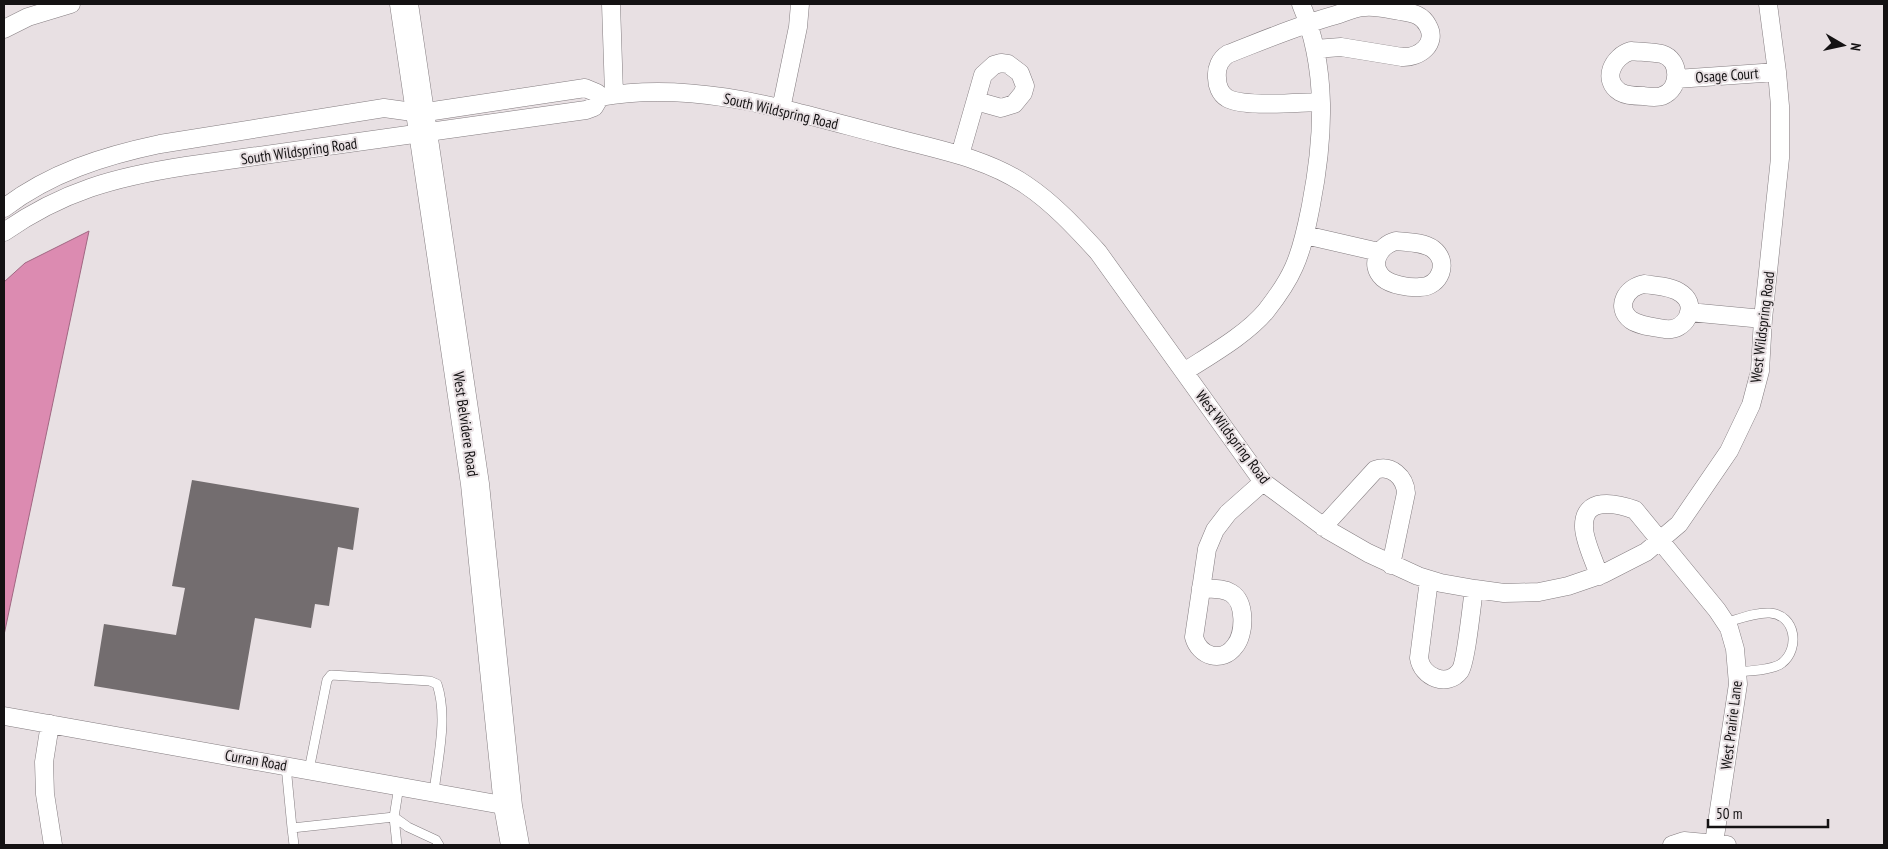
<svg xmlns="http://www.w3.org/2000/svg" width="1888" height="849" font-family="'PT Sans Narrow',sans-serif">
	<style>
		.water { fill: #dc8bb1; stroke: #a06782 }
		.building { fill: #736d6f }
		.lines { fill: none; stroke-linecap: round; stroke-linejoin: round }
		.service-casing { stroke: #847d80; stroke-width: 10 }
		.minor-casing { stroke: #847d80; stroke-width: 19 }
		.primary-casing { stroke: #847d80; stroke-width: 29 }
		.service { stroke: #fff; stroke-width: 9 }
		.minor { stroke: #fff; stroke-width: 18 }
		.primary { stroke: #fff; stroke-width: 28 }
		.labels { text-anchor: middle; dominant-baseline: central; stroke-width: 4; stroke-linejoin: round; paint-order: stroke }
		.street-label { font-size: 15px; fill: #141213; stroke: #e8e0e3 }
	</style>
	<rect width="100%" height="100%" fill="#e8e0e3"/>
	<path class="water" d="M 89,231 L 4,635 L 4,282 L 25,263 Z"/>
	<path class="building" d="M 192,480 L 359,508 L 353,550 L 338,547 L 329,606 L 315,604 L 311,628 L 255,618 L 239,710 L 94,686 L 104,624 L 176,635 L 185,588 L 172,586 Z"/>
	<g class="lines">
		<defs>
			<path id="service" d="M 1725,623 C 1739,619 1755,612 1770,613 C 1796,615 1800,649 1782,663 C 1774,670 1748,671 1737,672
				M 286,766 L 292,828
				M 309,770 L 327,680 L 331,675 L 430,681 L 437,684 C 448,717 438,757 434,792
				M 394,817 L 408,827 L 436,840 L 439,845
				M 394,817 L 397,845
				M 294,845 L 292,828 L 394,817 L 399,786"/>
			<path id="minor" d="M 611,4 L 614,94
				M 4,29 L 28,17 L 71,4
				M 1315,49 L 1341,47 L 1402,57 C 1419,58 1438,44 1428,26 C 1422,14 1412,13 1400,11 C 1388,9 1377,6 1365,7 C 1356,7 1345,12 1336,15 C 1299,25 1264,40 1228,54 C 1220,59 1216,68 1217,78 C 1217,85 1220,94 1227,98 C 1243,108 1300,102 1321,102
				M 1631,51 C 1640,52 1652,52 1662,54 C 1681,60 1681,89 1662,96 C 1656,98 1650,97 1643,96 C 1636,96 1627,96 1620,92 C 1601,80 1613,56 1631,51 Z
				M 1676,79 L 1777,72
				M 600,97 C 696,79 794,112 887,136 C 934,149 985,157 1026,185 C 1053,203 1076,228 1098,252 L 1263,482 L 1328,530 L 1368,553 L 1418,576 L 1441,583 L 1475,589 L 1504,593 L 1539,592 L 1568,586 L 1603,574 L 1646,552 L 1679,524 L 1729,451 L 1751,405 L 1760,371 L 1763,319 L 1780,158 L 1780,106 L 1777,72 L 1768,4
				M 781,109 L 798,27 L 800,4
				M 960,155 L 983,75 L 994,65 L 1001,63 L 1008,64 L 1020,73 L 1025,86 L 1023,93 L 1014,104 L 1001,108 L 976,101
				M 4,208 C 50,173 103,156 160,144 L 384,108 L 420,113 L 585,88 L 597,93 L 600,97
				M 4,232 C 63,191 115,177 186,166 L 586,110 L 594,107 L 600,97
				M 1305,235 L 1379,252
				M 1396,241 C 1408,242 1424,242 1433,249 C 1450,262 1440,287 1420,287 C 1410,288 1391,285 1383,278 C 1368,264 1380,245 1396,241 Z
				M 1644,284 C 1656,286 1672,286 1682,294 C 1699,307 1685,332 1665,329 C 1654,327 1640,326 1631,320 C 1614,307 1627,287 1644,284 Z
				M 1689,312 L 1763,319
				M 1184,372 C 1210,355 1246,335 1266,311 C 1277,297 1287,283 1294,267 C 1303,247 1307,225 1311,205 C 1324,138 1328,68 1301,4
				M 1323,527 L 1375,470 C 1391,464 1405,477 1406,493 L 1391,565
				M 1599,576 C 1595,562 1584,541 1584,527 C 1583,496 1616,503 1635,510 L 1717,610 L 1729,628 L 1735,649 L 1738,684 L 1714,843
				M 1429,580 L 1419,658 C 1422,677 1447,688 1460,671 C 1466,663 1472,602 1474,589
				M 1201,588 C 1211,589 1223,588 1231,593 C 1246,602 1245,634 1235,646 C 1222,664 1199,656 1194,637 L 1207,549 L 1215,530 L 1228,513 L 1263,482
				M 4,716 L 508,806
				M 50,724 L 44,762 L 45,794 L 53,845
				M 1672,845 L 1684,841 L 1727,845"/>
			<path id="primary" d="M 404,4 L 475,484 L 508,806 L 515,845"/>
		</defs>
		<use href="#service" class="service-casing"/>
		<use href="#minor" class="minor-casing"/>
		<use href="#primary" class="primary-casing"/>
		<use href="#service" class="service"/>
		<use href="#minor" class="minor"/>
		<use href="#primary" class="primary"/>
	</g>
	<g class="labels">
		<g class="street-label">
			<text transform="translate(1727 75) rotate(-4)">Osage Court</text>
			<text transform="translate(781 111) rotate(13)">South Wildspring Road</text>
			<text transform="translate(299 151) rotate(-8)">South Wildspring Road</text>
			<text transform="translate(1762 327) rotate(-83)">West Wildspring Road</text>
			<text transform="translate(466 424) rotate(82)">West Belvidere Road</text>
			<text transform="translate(1233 437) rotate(53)">West Wildspring Road</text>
			<text transform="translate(1731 725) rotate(-83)">West Prairie Lane</text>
			<text transform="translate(256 760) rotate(10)">Curran Road</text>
		</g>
	</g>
	<rect width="1888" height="849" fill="none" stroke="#141213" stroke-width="10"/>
	<g transform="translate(1843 45) rotate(99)" stroke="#e8e0e3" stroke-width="4" paint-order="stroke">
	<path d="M0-4L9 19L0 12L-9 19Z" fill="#141213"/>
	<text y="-8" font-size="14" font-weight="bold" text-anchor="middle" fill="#141213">N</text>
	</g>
	<path d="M1708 819v8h120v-8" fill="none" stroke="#141213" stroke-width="2.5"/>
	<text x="1716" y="819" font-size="15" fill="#141213" stroke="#e8e0e3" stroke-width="4" paint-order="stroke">50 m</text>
</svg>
